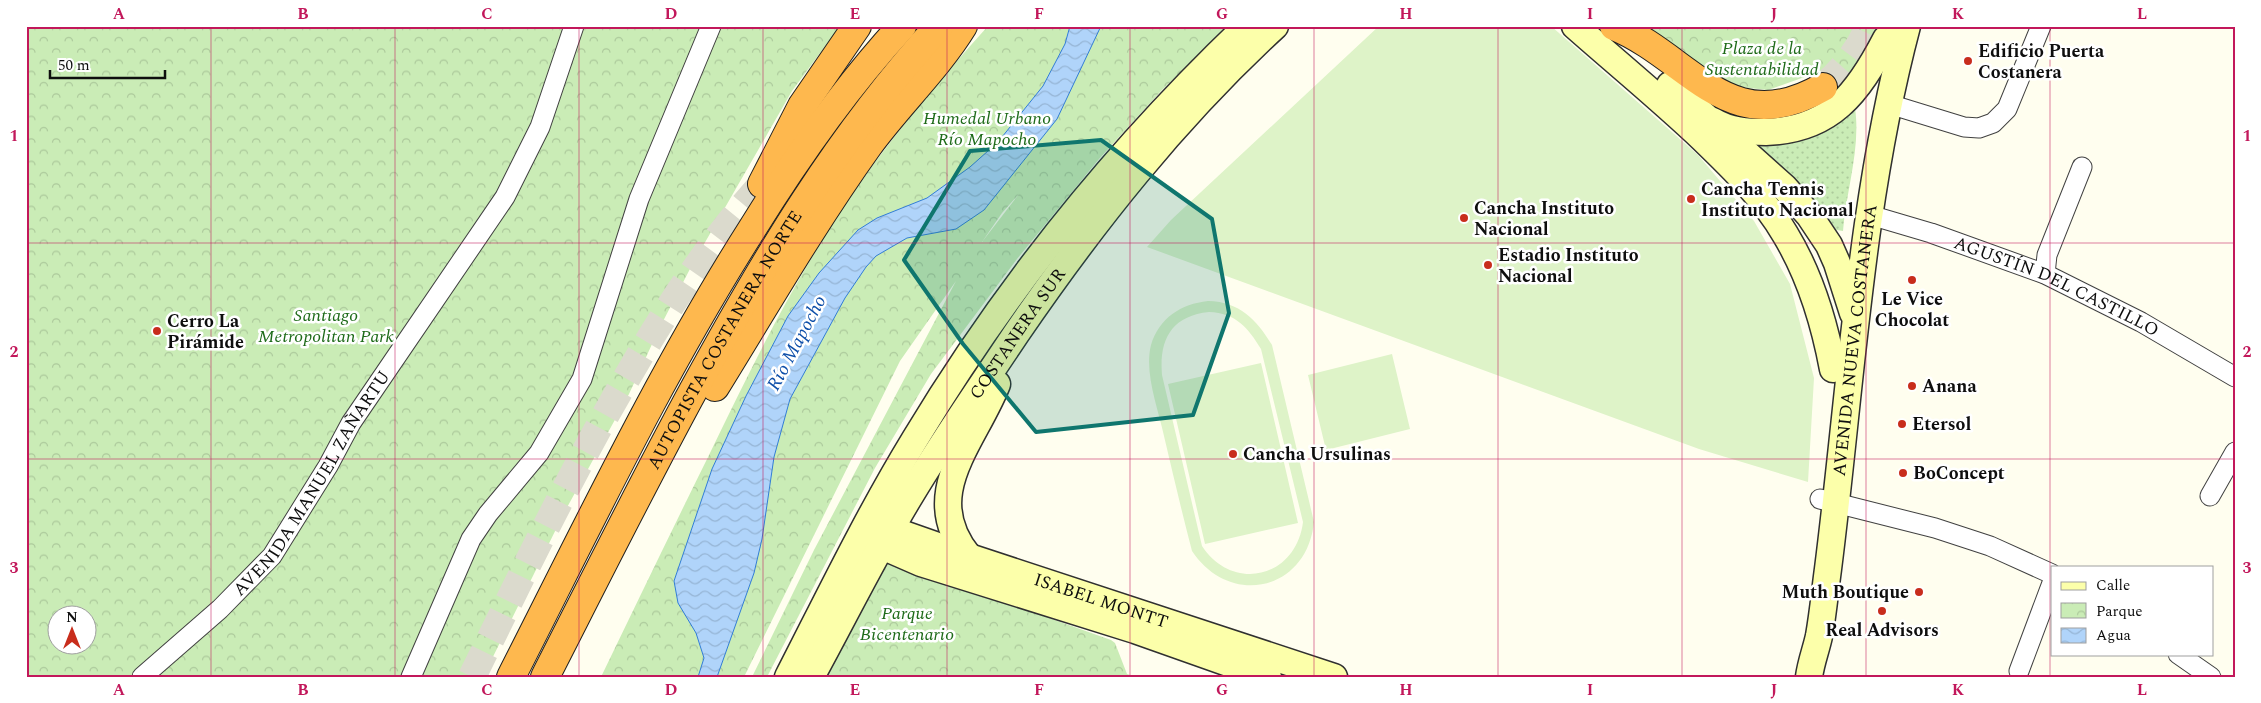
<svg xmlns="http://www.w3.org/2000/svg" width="2261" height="703" font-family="Spectral,serif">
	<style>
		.grass { fill: url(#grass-dots) }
		.park { fill: url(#park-crowns); fill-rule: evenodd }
		.pitch { fill: #def3c8; fill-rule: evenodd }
		.water { fill: url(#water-waves); stroke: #327dd6 }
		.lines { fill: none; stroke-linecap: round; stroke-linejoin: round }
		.highway-tunnel { stroke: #dbdacd; stroke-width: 28; stroke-dasharray: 28 14; stroke-linecap: butt }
		.street-casing { stroke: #414141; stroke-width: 21 }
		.secondary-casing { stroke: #303030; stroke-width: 29 }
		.highway-casing { stroke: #1f1f1f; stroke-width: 30 }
		.street { stroke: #fff; stroke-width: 19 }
		.secondary { stroke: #fcffaa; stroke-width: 26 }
		.highway { stroke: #feb84e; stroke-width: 28 }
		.marked { fill: #0f766e; fill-opacity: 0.2; stroke: #0f766e; stroke-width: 4; stroke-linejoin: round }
		.grid { fill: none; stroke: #c2185b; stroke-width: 1; stroke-opacity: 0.55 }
		.poi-dot { fill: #c82d1c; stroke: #fff; stroke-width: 2 }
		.labels { text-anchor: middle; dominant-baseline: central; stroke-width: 5; stroke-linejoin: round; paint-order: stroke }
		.park-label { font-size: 18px; font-style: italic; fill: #1e6b19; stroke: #fff }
		.poi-label { font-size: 18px; font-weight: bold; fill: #0e0e0e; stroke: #fff; text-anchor: start }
		.street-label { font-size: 18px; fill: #0e0e0e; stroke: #fff }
		.water-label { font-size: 19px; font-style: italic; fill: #0e4fa9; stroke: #fff }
		.neatline { fill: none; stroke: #c2185b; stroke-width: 2 }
		.grid-label { font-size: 16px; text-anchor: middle; font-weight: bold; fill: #c2185b }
	</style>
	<defs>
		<pattern id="grass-dots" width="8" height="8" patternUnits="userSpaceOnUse" patternTransform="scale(1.25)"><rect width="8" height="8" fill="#caecb6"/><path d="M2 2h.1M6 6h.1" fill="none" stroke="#acc99b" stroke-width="1.8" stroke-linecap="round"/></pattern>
		<pattern id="park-crowns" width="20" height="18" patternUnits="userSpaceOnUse" patternTransform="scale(1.25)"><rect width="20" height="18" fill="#caecb6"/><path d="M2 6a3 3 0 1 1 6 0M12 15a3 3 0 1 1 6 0" fill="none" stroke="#acc99b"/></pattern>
		<pattern id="water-waves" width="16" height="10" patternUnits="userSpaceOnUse" patternTransform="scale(1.25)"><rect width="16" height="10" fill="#b0d4fa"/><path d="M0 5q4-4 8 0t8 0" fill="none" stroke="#96b5d5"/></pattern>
	</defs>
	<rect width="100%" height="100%" fill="#fffeef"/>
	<path class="grass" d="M 1855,108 C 1861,148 1846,191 1843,231 L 1830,229 L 1754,145 L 1778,144 L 1804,139 Z"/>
	<path class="park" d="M 26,26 L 840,26 L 792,91 L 692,265 L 659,329 L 629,394 L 564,513 L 483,677 L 26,677 ZM 58,616 L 88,616 L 88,646 L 58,646 Z
		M 988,26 L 1230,26 L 1162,90 L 1099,159 L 1017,259 L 931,374 L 875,468 L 767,677 L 752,677 L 814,550 L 956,281 L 900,361 L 744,677 L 601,677 C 637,602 673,528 710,453 C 750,370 791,286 843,208 C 886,143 936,84 988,26 ZM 1019,194 L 982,242 L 1002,213 Z
		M 1641,26 L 1877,26 L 1869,51 L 1833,99 L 1813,74 L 1768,90 L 1729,86 Z
		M 885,562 L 891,562 L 1111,640 L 1115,643 L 1127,674 L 1137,677 L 817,677 Z"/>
	<path class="pitch" d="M 1379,26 L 1551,26 L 1698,155 L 1754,221 L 1790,284 L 1814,378 L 1808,482 L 1699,449 L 1147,247 L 1171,220 Z
		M 1208,301 C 1240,302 1256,319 1272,345 L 1314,522 C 1307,591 1230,608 1192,551 C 1182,513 1173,474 1164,436 C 1158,408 1144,373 1151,345 C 1159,318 1181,304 1208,301 ZM 1209,312 C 1236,313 1248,328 1261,349 L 1303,522 C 1296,578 1233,593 1202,546 L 1162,375 C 1159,340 1171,316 1209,312 Z
		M 1392,354 L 1410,429 L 1326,450 L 1308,375 Z
		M 1261,363 L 1298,523 L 1205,544 L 1168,384 Z"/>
	<path class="water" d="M 1070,26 L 1101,26 L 1057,119 L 984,210 L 956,229 L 907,238 L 876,256 L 866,267 L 845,298 L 790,399 L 774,457 L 762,539 L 754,573 L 717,677 L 698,677 L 704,658 L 696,633 L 678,603 L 674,581 L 712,469 L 746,396 L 788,316 L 819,273 L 858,230 L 877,218 L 927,198 L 970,167 L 998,142 L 1043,86 L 1065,44 Z"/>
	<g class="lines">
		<path class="highway-tunnel" d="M 1823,87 C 1842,71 1860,50 1869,26
			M 472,677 C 521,577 569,477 625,381 C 669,304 717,231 779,166"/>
		<defs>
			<g id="street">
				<path d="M 1889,104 L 1964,127 L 1979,128 L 1993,123 L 2007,109 L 2041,26"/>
				<path id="s1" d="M 1870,215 L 1931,233 L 2045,274 L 2141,322 L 2235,377"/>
				<path d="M 2045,274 L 2047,255 L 2082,167"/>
				<path d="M 2210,496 L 2235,452"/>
				<path d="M 1820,499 L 1935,528 L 1990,546 L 2052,574"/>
				<path d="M 2178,654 L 2211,677"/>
				<path d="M 2019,671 L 2052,583"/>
				<path id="s2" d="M 142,677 L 220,609 L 272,556 L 328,466 L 351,423 L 505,197 L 540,127 L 574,26"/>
				<path d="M 411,677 L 471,539 L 488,514 L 539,453 L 582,379 L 639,199 L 711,26"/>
			</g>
			<g id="secondary">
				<path d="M 1575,26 C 1618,64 1662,100 1703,139 C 1733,168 1764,198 1785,234 C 1810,275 1824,321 1833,369"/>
				<path d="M 1670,85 L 1784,187 L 1809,215 L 1829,245 L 1837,263 L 1853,313"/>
				<path d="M 1713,121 C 1729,131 1748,132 1766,132 C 1831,130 1858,93 1886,39"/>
				<path id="s3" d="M 875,521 L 892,530 L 969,557 L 1334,677"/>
				<path d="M 866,539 L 921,563 L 1135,630 L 1268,677"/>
				<path d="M 969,557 C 918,495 973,444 997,384"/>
				<path d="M 788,677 C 829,597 868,516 915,439 C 1007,286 1118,149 1247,26"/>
				<path id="s4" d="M 811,677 C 844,617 874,555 910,496 C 943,441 980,388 1016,334 C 1092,223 1175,118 1275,26"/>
				<path id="s5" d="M 1809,677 C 1811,662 1816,650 1819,636 C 1823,614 1825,591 1828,569 C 1851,388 1860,203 1907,26"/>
			</g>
			<g id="highway">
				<path d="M 1614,26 C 1690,57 1729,142 1823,87"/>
				<path d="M 762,184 L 802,106 L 857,26"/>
				<path d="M 715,387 C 765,306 813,223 868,146 C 897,106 938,67 963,26"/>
				<path d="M 511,677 C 588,526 661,372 752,229 C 796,158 845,88 902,26"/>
				<path id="s6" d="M 545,677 C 594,581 642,485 693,391 C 764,261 839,135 939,26"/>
			</g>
		</defs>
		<use href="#street" class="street-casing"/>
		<use href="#secondary" class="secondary-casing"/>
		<use href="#highway" class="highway-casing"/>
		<use href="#street" class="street"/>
		<use href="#secondary" class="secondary"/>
		<use href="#highway" class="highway"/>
	</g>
	<path class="marked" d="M 1101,140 L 1212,219 L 1229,313 L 1193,415 L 1036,432 L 963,344 L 904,260 L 970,151 Z"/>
	<path class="grid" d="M 211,26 L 211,677M 395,26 L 395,677M 579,26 L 579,677M 763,26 L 763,677M 947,26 L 947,677M 1130,26 L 1130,677M 1314,26 L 1314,677M 1498,26 L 1498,677M 1682,26 L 1682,677M 1866,26 L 1866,677M 2050,26 L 2050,677M 26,243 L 2235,243M 26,459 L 2235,459"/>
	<g class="poi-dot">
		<circle cx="1968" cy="61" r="5"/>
		<circle cx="1691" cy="199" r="5"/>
		<circle cx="1464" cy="218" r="5"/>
		<circle cx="1488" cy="265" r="5"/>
		<circle cx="1912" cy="280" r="5"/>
		<circle cx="157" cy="331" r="5"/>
		<circle cx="1912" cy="386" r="5"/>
		<circle cx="1902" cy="424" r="5"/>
		<circle cx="1233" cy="454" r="5"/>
		<circle cx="1903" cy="473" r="5"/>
		<circle cx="1919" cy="592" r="5"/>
		<circle cx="1882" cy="611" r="5"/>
	</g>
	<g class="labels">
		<g class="park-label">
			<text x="1762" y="48">Plaza de la<tspan x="1762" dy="21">Sustentabilidad</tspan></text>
			<text x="987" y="118">Humedal Urbano<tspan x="987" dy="21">Río Mapocho</tspan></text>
			<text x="326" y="315">Santiago<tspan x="326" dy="21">Metropolitan Park</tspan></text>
			<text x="907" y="613">Parque<tspan x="907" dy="21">Bicentenario</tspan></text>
		</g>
		<g class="poi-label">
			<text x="1978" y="51">Edificio Puerta<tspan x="1978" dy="21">Costanera</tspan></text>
			<text x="1701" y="189">Cancha Tennis<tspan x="1701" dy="21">Instituto Nacional</tspan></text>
			<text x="1474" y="208">Cancha Instituto<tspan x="1474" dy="21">Nacional</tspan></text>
			<text x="1498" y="255">Estadio Instituto<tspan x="1498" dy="21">Nacional</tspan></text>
			<text x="1912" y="299" text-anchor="middle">Le Vice<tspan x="1912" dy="21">Chocolat</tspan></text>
			<text x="167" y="321">Cerro La<tspan x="167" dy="21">Pirámide</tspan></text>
			<text x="1922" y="386">Anana</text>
			<text x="1912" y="424">Etersol</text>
			<text x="1243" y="454">Cancha Ursulinas</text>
			<text x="1913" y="473">BoConcept</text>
			<text x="1909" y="592" text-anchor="end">Muth Boutique</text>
			<text x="1882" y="630" text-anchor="middle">Real Advisors</text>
		</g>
		<g class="street-label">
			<text stroke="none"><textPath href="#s1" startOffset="200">AGUSTÍN DEL CASTILLO</textPath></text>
			<text stroke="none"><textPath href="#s4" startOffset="401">COSTANERA SUR</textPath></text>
			<text stroke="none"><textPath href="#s6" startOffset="382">AUTOPISTA COSTANERA NORTE</textPath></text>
			<text stroke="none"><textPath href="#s5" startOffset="340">AVENIDA NUEVA COSTANERA</textPath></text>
			<text stroke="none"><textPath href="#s2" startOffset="260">AVENIDA MANUEL ZAÑARTU</textPath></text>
			<text stroke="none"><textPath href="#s3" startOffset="240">ISABEL MONTT</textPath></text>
		</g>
		<g class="water-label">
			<text transform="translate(797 343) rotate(-62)">Río Mapocho</text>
		</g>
	</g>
	<rect width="2261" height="703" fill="none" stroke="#ffffff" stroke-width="55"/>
	<rect x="2051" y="566" width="162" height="90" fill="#ffffff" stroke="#9f9f9f"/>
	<rect x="2061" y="582" width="25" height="8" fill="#fcffaa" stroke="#9f9f9f"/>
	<text x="2096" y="590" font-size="15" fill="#0e0e0e">Calle</text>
	<rect x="2061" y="603" width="25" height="15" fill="url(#park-crowns)" stroke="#9f9f9f"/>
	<text x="2096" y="616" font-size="15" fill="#0e0e0e">Parque</text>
	<rect x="2061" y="628" width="25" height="15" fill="url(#water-waves)" stroke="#9f9f9f"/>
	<text x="2096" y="640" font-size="15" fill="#0e0e0e">Agua</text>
	<g transform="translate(72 630)"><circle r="24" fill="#ffffff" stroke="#9f9f9f"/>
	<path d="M0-4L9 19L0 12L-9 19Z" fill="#c82d1c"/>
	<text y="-8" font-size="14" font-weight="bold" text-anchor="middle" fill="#0e0e0e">N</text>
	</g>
	<path d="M50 70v8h115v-8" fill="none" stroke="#0e0e0e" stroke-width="2.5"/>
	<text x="58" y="70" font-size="15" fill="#0e0e0e" stroke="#ffffff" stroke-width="4" paint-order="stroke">50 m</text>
	<rect x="28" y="28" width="2206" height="648" class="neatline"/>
	<g class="grid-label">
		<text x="119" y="19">A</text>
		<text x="303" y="19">B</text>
		<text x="487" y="19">C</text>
		<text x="671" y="19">D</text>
		<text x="855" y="19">E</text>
		<text x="1039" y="19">F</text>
		<text x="1222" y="19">G</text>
		<text x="1406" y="19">H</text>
		<text x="1590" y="19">I</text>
		<text x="1774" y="19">J</text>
		<text x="1958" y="19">K</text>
		<text x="2142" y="19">L</text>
		<text x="14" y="141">1</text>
		<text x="2247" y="141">1</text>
		<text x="14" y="357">2</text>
		<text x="2247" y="357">2</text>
		<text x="14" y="573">3</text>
		<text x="2247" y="573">3</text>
		<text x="119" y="695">A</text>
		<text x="303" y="695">B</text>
		<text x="487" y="695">C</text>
		<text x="671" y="695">D</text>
		<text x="855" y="695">E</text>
		<text x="1039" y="695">F</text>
		<text x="1222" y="695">G</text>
		<text x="1406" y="695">H</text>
		<text x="1590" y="695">I</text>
		<text x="1774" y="695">J</text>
		<text x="1958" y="695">K</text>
		<text x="2142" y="695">L</text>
	</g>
</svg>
